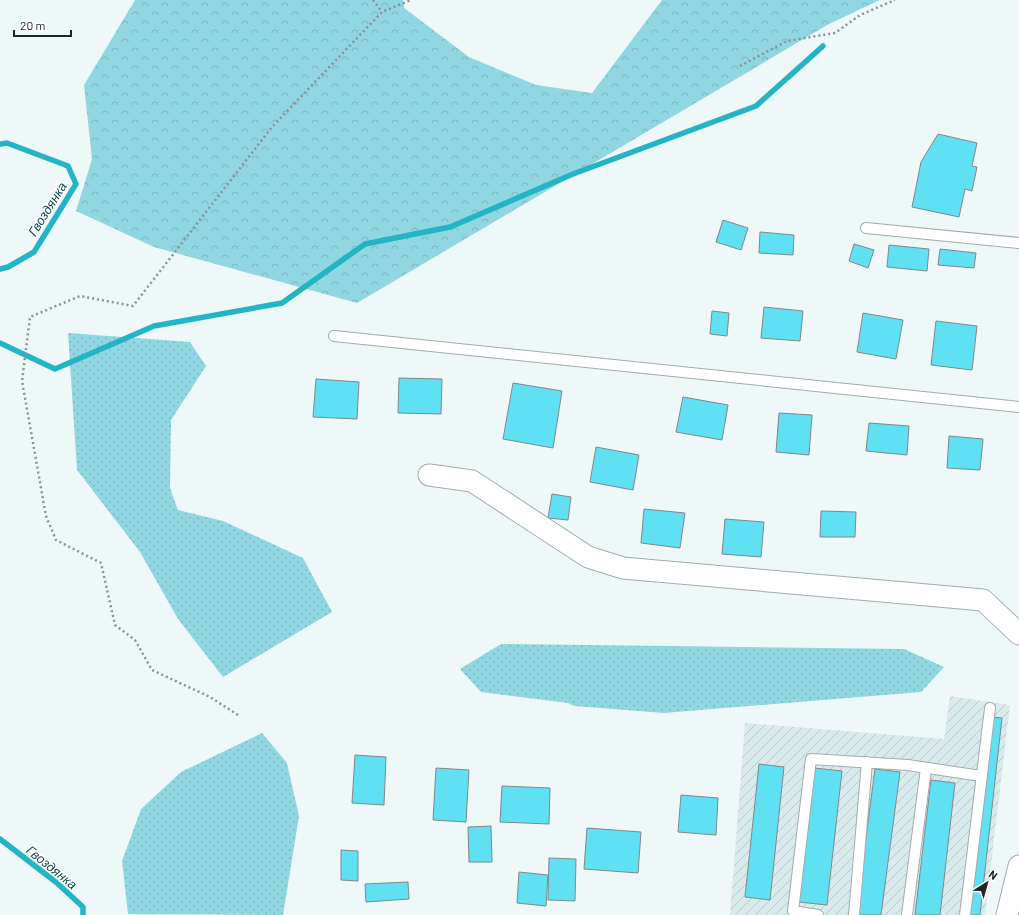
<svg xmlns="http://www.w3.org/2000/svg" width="1019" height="915" font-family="Barlow,sans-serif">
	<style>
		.industrial { fill: url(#industrial-furrows) }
		.grass { fill: url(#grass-dots) }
		.forest { fill: url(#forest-crowns) }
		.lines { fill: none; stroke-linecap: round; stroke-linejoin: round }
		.stream { stroke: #23b4c5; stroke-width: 5.5 }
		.building { fill: #60e1f3; stroke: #808889 }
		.service-casing { stroke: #a3abac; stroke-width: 12 }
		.minor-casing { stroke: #a3abac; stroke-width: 23 }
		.path { stroke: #8b9192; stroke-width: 2.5; stroke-dasharray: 2 3; stroke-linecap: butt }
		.service { stroke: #fff; stroke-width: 10 }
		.minor { stroke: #fff; stroke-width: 21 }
		.labels { text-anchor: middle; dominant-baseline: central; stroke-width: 3; stroke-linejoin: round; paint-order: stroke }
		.water-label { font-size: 13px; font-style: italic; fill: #104a51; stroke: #fff }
	</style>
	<defs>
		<pattern id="industrial-furrows" width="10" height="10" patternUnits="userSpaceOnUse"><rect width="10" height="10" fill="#d9eaed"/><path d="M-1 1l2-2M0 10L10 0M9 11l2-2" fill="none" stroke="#bac9cb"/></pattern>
		<pattern id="grass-dots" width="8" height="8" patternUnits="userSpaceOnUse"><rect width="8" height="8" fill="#90d7e2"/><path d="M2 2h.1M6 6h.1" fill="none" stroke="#7cb8c2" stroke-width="1.8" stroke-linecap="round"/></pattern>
		<pattern id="forest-crowns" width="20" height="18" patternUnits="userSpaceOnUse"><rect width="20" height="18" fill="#90d7e2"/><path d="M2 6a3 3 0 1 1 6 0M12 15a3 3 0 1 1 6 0" fill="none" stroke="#7cb8c2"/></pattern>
	</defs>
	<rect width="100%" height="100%" fill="#eff8f9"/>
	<path class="industrial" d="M 950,696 L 1010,705 L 985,915 L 730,915 L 745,723 L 944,739 Z"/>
	<path class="grass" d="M 68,333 L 190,342 L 206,366 L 171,420 L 170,488 L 178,510 L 223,521 L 303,558 L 332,612 L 223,677 L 178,619 L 140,552 L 77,470 Z
		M 501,644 L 904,649 L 944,667 L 921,692 L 664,713 L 574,706 L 568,703 L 481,692 L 460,669 Z
		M 262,733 L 287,763 L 299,816 L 283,915 L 128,914 L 122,861 L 141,809 L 181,772 Z"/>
	<path class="forest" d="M 135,0 L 403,0 L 404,8 L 469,57 L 536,85 L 592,93 L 662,0 L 880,0 L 829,24 L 357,303 L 154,247 L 76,211 L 92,159 L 84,85 Z"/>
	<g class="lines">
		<path class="stream" d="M 0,144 L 7,143 L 68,166 L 76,184 L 34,252 L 8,267 L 0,269
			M 0,343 L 55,369 L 154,326 L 282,303 L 365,244 L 450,227 L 573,174 L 756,106 L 823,46
			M 0,839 L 57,883 L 83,907 L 83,915"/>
	</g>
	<path class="building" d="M 938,134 L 977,143 L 972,166 L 977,167 L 972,191 L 965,189 L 959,217 L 912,207 L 921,162 Z
		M 723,220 L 748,228 L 741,250 L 716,242 Z
		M 760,232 L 794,235 L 793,255 L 759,253 Z
		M 854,244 L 874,250 L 868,268 L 849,261 Z
		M 889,245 L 929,249 L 927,271 L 887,267 Z
		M 940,249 L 976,253 L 974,268 L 938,265 Z
		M 764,307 L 803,311 L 800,341 L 761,338 Z
		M 712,311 L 729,313 L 727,336 L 710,334 Z
		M 863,313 L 903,320 L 896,359 L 857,352 Z
		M 936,321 L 977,326 L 972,370 L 931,365 Z
		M 399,378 L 442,379 L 441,414 L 398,413 Z
		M 316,379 L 359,382 L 357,419 L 313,417 Z
		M 513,383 L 562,391 L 553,448 L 503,439 Z
		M 683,397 L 728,405 L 722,440 L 676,432 Z
		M 779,413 L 812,415 L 809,455 L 776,452 Z
		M 869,423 L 909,426 L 907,455 L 866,451 Z
		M 949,436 L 983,439 L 980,470 L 947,468 Z
		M 596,447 L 639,455 L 633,490 L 590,482 Z
		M 552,494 L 571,497 L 568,520 L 548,518 Z
		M 644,509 L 685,513 L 680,548 L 641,543 Z
		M 821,511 L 856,512 L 855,537 L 820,537 Z
		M 725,519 L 764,522 L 761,557 L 722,554 Z
		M 993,717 L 1002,718 L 980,915 L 970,915 Z
		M 355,755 L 386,757 L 384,805 L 352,803 Z
		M 759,764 L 784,767 L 770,900 L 745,897 Z
		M 436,768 L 469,770 L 466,822 L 433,820 Z
		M 814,768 L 842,771 L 827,905 L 799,902 Z
		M 875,769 L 900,772 L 881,915 L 862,915 L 856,914 Z
		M 931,780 L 955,783 L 940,915 L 915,915 Z
		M 502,786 L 550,788 L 549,824 L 500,822 Z
		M 681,795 L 718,798 L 716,835 L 678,832 Z
		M 491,826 L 492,862 L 469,862 L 468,827 Z
		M 587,828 L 641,832 L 638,873 L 584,869 Z
		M 341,850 L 358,851 L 358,881 L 341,880 Z
		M 549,858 L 576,859 L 575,901 L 548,900 Z
		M 519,872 L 548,875 L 546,906 L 517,903 Z
		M 408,882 L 409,899 L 366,902 L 365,884 Z"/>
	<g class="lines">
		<defs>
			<path id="service" d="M 866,228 L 1019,243
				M 334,336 L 1019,407
				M 818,915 L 793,911 L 811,759 L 908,765 L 981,776
				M 854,915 L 867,762
				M 907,915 L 926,768
				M 965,915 L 990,708"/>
			<path id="minor" d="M 429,475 L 472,481 L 588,557 L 623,568 L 983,600 L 1019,634
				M 1007,915 L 1019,866"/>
		</defs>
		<use href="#service" class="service-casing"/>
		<use href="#minor" class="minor-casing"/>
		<path class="path" d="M 373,0 L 382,12
			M 740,66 L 787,41 L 835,33 L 860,15 L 895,0
			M 238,715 L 210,697 L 152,670 L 135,640 L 115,625 L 101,563 L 56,540 L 46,516 L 22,381 L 30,317 L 80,296 L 133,306 L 272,127 L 382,12 L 411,0"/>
		<use href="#service" class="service"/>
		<use href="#minor" class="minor"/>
	</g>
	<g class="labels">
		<g class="water-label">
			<text transform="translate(47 209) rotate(-58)">Гвоздянка</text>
			<text transform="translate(52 867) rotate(39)">Гвоздянка</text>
		</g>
	</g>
	<g transform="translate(987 883) rotate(37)" stroke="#ffffff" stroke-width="3" paint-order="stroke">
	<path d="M0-3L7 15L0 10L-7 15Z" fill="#212425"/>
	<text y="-6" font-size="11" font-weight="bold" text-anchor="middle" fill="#212425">N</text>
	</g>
	<path d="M14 30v6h57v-6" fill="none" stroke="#212425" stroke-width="2"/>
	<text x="20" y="30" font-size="12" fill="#212425" stroke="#ffffff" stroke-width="3" paint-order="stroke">20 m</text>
</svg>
